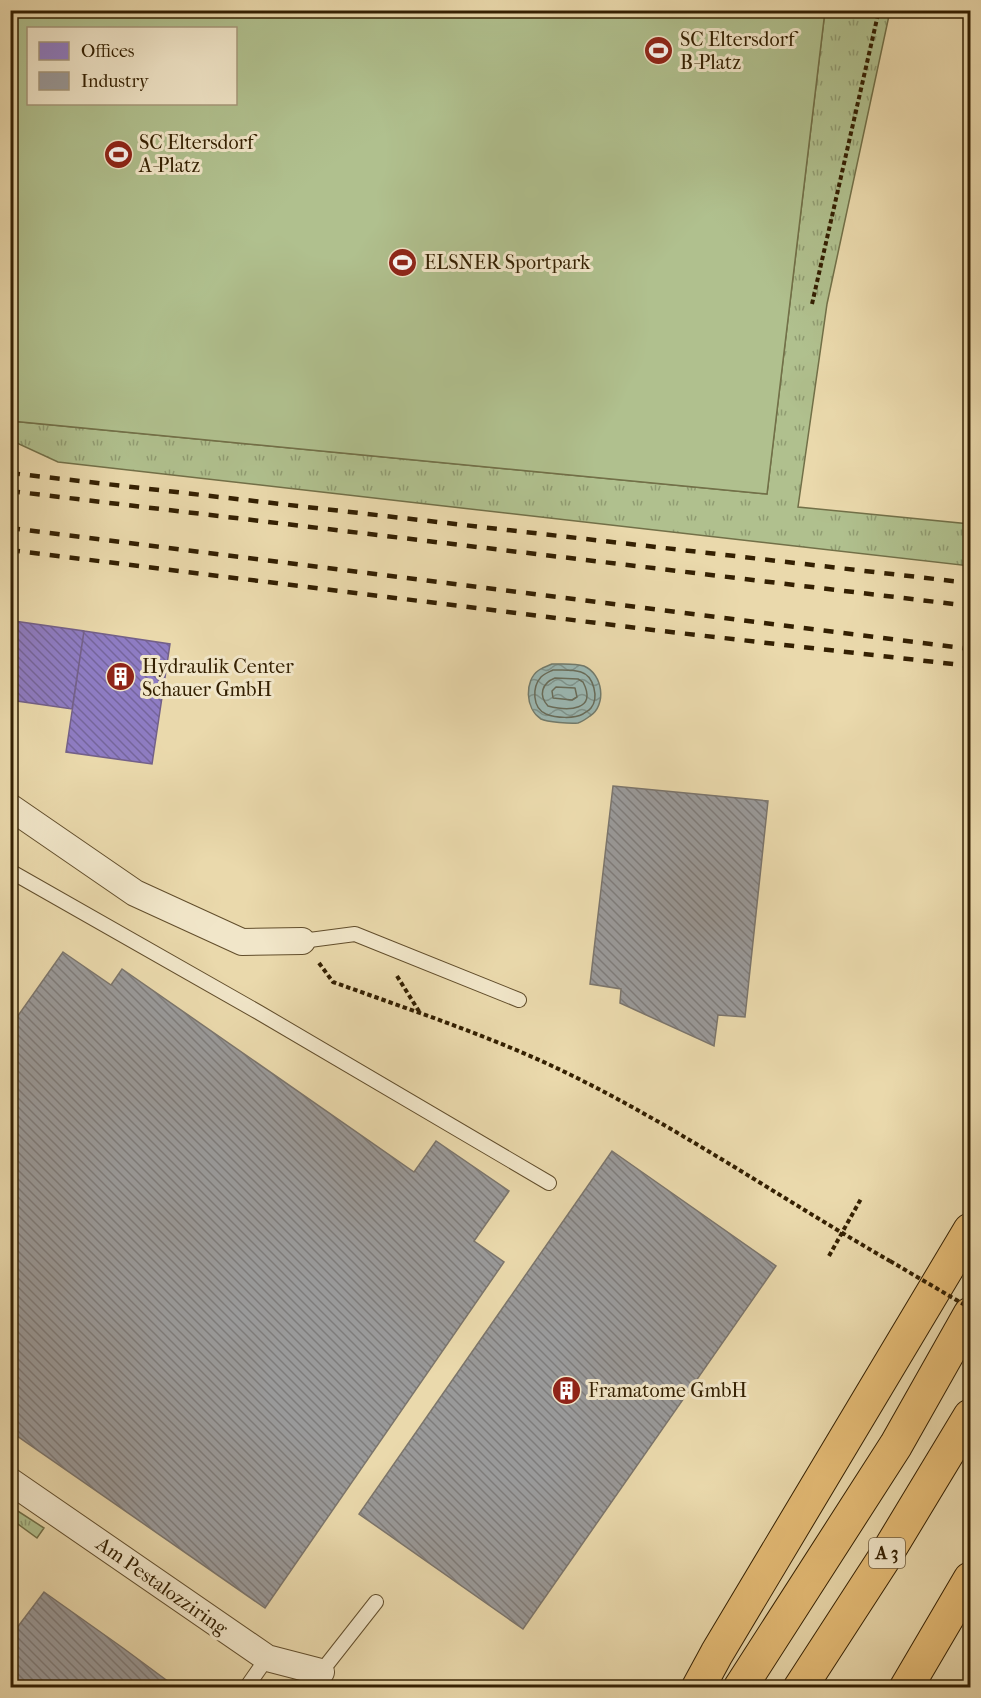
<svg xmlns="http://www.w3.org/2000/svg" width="981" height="1698" font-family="'IM FELL French Canon',serif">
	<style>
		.grass { fill: url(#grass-tufts); stroke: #727048; stroke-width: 1.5 }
		.garden { fill: #b0c08e; stroke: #727048; stroke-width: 1.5; fill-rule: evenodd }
		.water { fill: url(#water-waves); stroke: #727b6c; stroke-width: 1.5 }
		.offices { fill: url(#offices-back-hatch); stroke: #736089; stroke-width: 1.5 }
		.industry { fill: url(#industry-back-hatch); stroke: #7b756c; stroke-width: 1.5 }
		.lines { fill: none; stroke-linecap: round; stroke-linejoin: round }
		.shore { stroke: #686c5a; stroke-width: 1.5 }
		.service-casing { stroke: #624e2c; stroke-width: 16 }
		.minor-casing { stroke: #624e2c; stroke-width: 28 }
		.motorway-casing { stroke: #342002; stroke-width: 35 }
		.path { stroke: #342002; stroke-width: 4; stroke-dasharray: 4.5 3; stroke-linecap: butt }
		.service { stroke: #f1e6c9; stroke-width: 14 }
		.minor { stroke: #f1e6c9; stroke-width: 26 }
		.motorway { stroke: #e5bc76; stroke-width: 33 }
		.rail { stroke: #342002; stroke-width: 4.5; stroke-dasharray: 10 10; stroke-linecap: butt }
		.path-bridge { stroke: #342002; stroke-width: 4; stroke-dasharray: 4.5 3; stroke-linecap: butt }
		.labels { text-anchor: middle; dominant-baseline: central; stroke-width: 6; stroke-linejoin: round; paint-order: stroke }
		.shield { fill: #f1e6c9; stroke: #6d5b3e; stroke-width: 1.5 }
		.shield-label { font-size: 18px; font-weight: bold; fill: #342002 }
		.poi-label { font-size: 20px; fill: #342002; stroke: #f1e6c9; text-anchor: start }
		.street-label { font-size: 20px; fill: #342002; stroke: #f1e6c9 }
	</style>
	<defs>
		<pattern id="grass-tufts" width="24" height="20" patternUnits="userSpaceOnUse" patternTransform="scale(1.5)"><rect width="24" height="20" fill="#b0c08e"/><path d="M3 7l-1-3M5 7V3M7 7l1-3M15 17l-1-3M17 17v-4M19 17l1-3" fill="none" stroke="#909c72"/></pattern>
		<pattern id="water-waves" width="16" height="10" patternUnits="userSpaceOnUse" patternTransform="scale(1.5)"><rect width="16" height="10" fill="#9bb8b3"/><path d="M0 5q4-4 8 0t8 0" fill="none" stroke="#7f958f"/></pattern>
		<pattern id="offices-back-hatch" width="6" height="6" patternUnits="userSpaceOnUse" patternTransform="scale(1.5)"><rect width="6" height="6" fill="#8e7cc3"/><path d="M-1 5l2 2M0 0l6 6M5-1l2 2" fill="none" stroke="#75659c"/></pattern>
		<pattern id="industry-back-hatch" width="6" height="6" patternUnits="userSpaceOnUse" patternTransform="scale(1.5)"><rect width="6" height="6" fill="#999"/><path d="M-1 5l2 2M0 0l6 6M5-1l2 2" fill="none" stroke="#7e7c7b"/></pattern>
	</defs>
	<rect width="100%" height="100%" fill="#ead9ac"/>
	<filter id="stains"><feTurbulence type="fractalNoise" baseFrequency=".00333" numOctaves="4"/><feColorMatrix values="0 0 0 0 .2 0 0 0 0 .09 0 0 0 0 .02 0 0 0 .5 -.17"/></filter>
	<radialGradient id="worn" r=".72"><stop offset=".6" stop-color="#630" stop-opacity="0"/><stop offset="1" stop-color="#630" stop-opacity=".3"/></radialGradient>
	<path class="grass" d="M 825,11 L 890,11 L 827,304 L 798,507 L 970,524 L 970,566 L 58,462 L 17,443 L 11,445 L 11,421 L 767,494 Z
		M 10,1506 L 44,1528 L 37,1538 L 11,1519 Z"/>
	<path class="garden" d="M 10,11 L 825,11 L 767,494 L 11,421 ZM 236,28 L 236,104 L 28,104 L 28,28 Z"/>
	<path class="water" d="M 552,664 C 562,664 575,663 584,666 C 603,674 607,705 590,716 C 586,719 582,722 578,723 C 571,724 547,722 541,719 C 525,709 524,680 539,670 C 543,667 548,666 552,664 Z"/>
	<path class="offices" d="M 14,621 L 84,631 L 72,709 L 10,700 L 10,644 Z
		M 84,631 L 170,644 L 152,764 L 66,752 Z"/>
	<path class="industry" d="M 613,786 L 768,801 L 745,1017 L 718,1015 L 714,1046 L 620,1003 L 621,989 L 590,984 Z
		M 63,952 L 111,985 L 122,969 L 414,1172 L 436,1141 L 509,1191 L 474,1241 L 504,1262 L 265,1608 L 10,1431 L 10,1027 Z
		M 612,1151 L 776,1266 L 523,1629 L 359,1514 Z
		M 44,1592 L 123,1648 L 177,1688 L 10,1688 L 10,1637 Z"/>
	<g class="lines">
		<path class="shore" d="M 553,670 C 562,670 573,669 581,672 C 594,676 599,698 591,708 C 589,711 585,712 583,714 C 574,719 556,718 546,714 C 532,708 532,687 541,677 C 544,674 549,672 553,670 Z
			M 555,678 L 578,679 L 583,682 C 598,711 568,711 548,706 C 538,695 542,683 555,678 Z
			M 556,687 L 575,688 L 577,697 L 572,700 L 553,698 L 552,691 Z"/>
		<defs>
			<path id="service" d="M 10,871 L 258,1012 L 549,1183
				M 302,941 L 355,934 L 519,1000
				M 321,1672 L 376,1602
				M 246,1688 L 267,1658"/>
			<path id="minor" d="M 10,807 L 135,893 L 242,942 L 302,941
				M 10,1481 L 267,1658 L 321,1672"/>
			<path id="motorway" d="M 698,1688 L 717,1653 L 970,1230
				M 740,1688 L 896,1445 L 970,1314
				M 800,1688 L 883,1560 L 970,1416
				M 906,1688 L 970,1579"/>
		</defs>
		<use href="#service" class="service-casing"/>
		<use href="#minor" class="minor-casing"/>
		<use href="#motorway" class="motorway-casing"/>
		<path class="path" d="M 812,304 L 879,10
			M 319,963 L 333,982 C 416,1012 500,1039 579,1079 C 685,1132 787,1202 890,1261
			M 397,976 L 420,1013
			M 829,1256 L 862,1197"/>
		<use href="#service" class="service"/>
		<use href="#minor" class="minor"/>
		<use href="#motorway" class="motorway"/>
		<path class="rail" d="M 10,473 L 970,583
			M 10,491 L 970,606
			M 10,528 L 970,649
			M 10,550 L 653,630 L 970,666"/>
		<path class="path-bridge" d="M 890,1261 L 970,1308"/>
	</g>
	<defs>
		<symbol id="stadium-disc" viewBox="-11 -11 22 22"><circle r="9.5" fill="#8f2418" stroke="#f1e6c9"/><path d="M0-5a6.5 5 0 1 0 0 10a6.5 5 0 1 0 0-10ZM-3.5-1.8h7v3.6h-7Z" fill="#fff"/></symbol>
		<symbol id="building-disc" viewBox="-11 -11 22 22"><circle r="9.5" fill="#8f2418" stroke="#f1e6c9"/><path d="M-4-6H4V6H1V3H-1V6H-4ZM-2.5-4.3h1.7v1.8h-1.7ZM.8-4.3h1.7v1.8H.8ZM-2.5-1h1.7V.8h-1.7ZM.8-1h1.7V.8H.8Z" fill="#fff"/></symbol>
	</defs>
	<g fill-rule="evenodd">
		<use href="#stadium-disc" x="642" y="34" width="33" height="33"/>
		<use href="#stadium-disc" x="102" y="138" width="33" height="33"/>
		<use href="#stadium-disc" x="386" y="246" width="33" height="33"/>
		<use href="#building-disc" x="104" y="660" width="33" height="33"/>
		<use href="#building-disc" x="550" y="1374" width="33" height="33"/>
	</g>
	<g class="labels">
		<rect class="shield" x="869" y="1538" width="36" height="30" rx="4.5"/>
		<g class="shield-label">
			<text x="887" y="1553">A 3</text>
		</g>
		<g class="poi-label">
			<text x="680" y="39">SC Eltersdorf<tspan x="680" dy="23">B-Platz</tspan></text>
			<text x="139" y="142">SC Eltersdorf<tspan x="139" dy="23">A-Platz</tspan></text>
			<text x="424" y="262">ELSNER Sportpark</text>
			<text x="142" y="666">Hydraulik Center<tspan x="142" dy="23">Schauer GmbH</tspan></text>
			<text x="588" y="1390">Framatome GmbH</text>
		</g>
		<g class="street-label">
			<text transform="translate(162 1586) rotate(35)">Am Pestalozziring</text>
		</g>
	</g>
	<rect width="981" height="1698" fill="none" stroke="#ead9ac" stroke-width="36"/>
	<rect x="12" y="12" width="957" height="1674" fill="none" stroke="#342002" stroke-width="3"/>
	<rect x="18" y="18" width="945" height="1662" fill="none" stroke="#342002" stroke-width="1.5"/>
	<rect x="27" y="27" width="210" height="78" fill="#f1e6c9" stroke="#a59779" stroke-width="1.5"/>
	<rect x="39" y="42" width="30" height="18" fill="#8e7cc3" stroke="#a59779" stroke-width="1.5"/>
	<text x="81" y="57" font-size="18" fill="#342002">Offices</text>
	<rect x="39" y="72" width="30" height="18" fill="#999999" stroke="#a59779" stroke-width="1.5"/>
	<text x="81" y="87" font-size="18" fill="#342002">Industry</text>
	<rect width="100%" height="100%" filter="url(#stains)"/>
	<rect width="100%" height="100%" fill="url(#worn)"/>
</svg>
